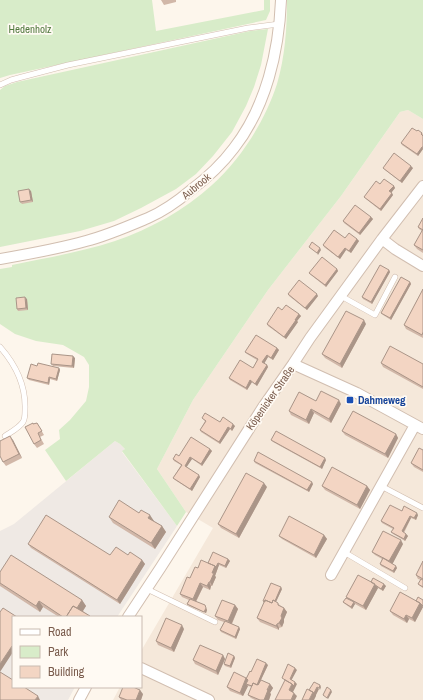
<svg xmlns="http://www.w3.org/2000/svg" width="423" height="700" font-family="'Archivo Narrow',sans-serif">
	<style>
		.residential { fill: #f5e8da }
		.industrial { fill: #efe9e4 }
		.green { fill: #d8ecc9 }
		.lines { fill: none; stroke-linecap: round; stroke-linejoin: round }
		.service-casing { stroke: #d1beb0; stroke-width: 6 }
		.minor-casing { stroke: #d1beb0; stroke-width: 12 }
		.service { stroke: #fff; stroke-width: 5 }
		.minor { stroke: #fff; stroke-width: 10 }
		.wall { fill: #d1b7a8 }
		.shaded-wall { fill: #aa9588 }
		.building { fill: #f3d5c3; stroke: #aa9588 }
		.transit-dot { fill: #1a4fb4; stroke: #fffaf3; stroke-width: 1.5 }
		.labels { text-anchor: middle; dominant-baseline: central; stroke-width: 3.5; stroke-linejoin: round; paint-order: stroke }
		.park-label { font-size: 11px; fill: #537a41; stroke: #fffaf3 }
		.street-label { font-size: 11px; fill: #7a5c4d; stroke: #fffaf3 }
		.transit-label { font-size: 11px; font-weight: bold; fill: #164399; stroke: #fffaf3; text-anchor: start }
	</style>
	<rect width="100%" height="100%" fill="#fdf6ec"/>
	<path class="residential" d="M 408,110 L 423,119 L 423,700 L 113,700 L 120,687 L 141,687 L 141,651 L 213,528 L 186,512 L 157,469 L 193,400 L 268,290 L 341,196 L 400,112 Z"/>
	<path class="industrial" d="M 115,441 L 120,444 L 125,449 L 122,452 L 177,526 L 117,617 L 13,617 L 13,687 L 75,687 L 68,700 L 0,700 L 0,531 L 14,524 Z"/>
	<path class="green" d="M 0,0 L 152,0 L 156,31 L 264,10 L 264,0 L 270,0 L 270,11 L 266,20 L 10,75 L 0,78 Z
		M 287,0 L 423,0 L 423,119 L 408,110 L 400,112 L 341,196 L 268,290 L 193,400 L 157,469 L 186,512 L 177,526 L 122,451 L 125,449 L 120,444 L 115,441 L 66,481 L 45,450 L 60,439 L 59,430 L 70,420 L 86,401 L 89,387 L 89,365 L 84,357 L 63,345 L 36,341 L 15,334 L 0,324 L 0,269 L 12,267 L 12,265 C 46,258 81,252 115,241 C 150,229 185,210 212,185 C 241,159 265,121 277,84 C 285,57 287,28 287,0 Z
		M 268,29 L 261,65 L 254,87 L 246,106 L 232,132 L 213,156 L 196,174 L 176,189 L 141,208 L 114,221 L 80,231 L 0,247 L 0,90 L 5,86 L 17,82 L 250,31 Z"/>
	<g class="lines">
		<defs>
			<path id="service" d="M 0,85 L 11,80 L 22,77 L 68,65 L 248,28 L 279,24
				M 341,296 L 375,315 L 395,277
				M 0,347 C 15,364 26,386 25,410 C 25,414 25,419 23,422 C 19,428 11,432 5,436
				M 381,486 L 423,508
				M 344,552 L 405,588
				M 147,589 L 215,622"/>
			<path id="minor" d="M 382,239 L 395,249 L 423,266
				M 0,259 C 29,254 58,249 86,241 C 106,236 129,226 148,218 C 164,211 178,201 191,190 C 207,178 222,164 234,148 C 266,107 279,51 281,0
				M 293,364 L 357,393 L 423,429
				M 331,575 L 415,425
				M 128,617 L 161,567 L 263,407 L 293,364 L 310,338 L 382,239 L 423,186
				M 141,668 L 209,700
				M 79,700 L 86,687"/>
		</defs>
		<use href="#service" class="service-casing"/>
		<use href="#minor" class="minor-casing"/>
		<use href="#service" class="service"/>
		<use href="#minor" class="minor"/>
	</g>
	<path class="wall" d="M 161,0 L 176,0 L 176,2 L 164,5 Z
		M 417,131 L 422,133 L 423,134 L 423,149 L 418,156 L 402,145 L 401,143 Z
		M 383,168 L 413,168 L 402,183 L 385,170 Z
		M 380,184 L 394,186 L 395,188 L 391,193 L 393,195 L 381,211 L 366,199 L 364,197 Z
		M 31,191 L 33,202 L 22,204 L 20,202 Z
		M 371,217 L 373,219 L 360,235 L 344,223 L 343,221 Z
		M 423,218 L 423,253 L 417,249 L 414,245 L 422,231 L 419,229 L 418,227 Z
		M 345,238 L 357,239 L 359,241 L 351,253 L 346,250 L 340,259 L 324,247 L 323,245 Z
		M 337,269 L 338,271 L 326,287 L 311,275 L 309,273 Z
		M 389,270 L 390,272 L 372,304 L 363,299 L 362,297 Z
		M 410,282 L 411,284 L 391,320 L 383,315 L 381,313 Z
		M 423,289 L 423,338 L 406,329 L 404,325 Z
		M 288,294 L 318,296 L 307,310 L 289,296 Z
		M 27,299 L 28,310 L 18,311 L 17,309 Z
		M 282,310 L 299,314 L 301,316 L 297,321 L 298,322 L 286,339 L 268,326 L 267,324 Z
		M 366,324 L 342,368 L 325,358 L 322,354 Z
		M 277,348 L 279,350 L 273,360 L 268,357 L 264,363 L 267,365 L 268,367 L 257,386 L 252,382 L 247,390 L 230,380 L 229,378 L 253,368 L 257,360 L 247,354 L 245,352 Z
		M 75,358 L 74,368 L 53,366 L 51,364 Z
		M 381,363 L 423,364 L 423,389 L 383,367 Z
		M 37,366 L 59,368 L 60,370 L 57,381 L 50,379 L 49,385 L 29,380 L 27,378 Z
		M 316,401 L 341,404 L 331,423 L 314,413 L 309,424 L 291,415 L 289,411 Z
		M 202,418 L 220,422 L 235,426 L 232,431 L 230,429 L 220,444 L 201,432 L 200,430 L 205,421 Z
		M 37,423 L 44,435 L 40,437 L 44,444 L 37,448 L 34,444 L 34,424 Z
		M 342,431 L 396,434 L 398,438 L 388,458 L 345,435 Z
		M 13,440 L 22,458 L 6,466 L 3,462 Z
		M 271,440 L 326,460 L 322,469 L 273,442 Z
		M 210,449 L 212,451 L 202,466 L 192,459 L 186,467 L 200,477 L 192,491 L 175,480 L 173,478 L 181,465 L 174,461 L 173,459 Z
		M 423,450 L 423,472 L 414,467 L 411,463 Z
		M 254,461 L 313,484 L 309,492 L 255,463 Z
		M 322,486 L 367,486 L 370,490 L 360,509 L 325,490 Z
		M 267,487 L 239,538 L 221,528 L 218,524 Z
		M 402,511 L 418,515 L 416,520 L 411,518 L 404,533 L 406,534 L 408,536 L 405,541 L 393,534 L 391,532 L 393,529 L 382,523 L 381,521 Z
		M 139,513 L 154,521 L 162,526 L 166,532 L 155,549 L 113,523 L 109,517 Z
		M 324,535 L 327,539 L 316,558 L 282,539 L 279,536 Z
		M 28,544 L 110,555 L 128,555 L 142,560 L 145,564 L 120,604 L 31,548 Z
		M 403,544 L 392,564 L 397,568 L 394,573 L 381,566 L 380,564 L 382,559 L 375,555 L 372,552 Z
		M 228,559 L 230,561 L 226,568 L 219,565 L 215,576 L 216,577 L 212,586 L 211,586 L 210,590 L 203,587 L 196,602 L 205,605 L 207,610 L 206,613 L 189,606 L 187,604 L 189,600 L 182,597 L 180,594 L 198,568 L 208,563 Z
		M 423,561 L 423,588 L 420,586 L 418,584 L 421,580 L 418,579 L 416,575 Z
		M 0,572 L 82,600 L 86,606 L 83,611 L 91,617 L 59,617 L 43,607 L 40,612 L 0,586 Z
		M 371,582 L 386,586 L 383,591 L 378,588 L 366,610 L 355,604 L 352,609 L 345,604 L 343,602 L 347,599 L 346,597 Z
		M 282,589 L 276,602 L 281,606 L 284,608 L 287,612 L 284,619 L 284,622 L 282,627 L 279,628 L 279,630 L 260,622 L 257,618 L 264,603 L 263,601 Z
		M 423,600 L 423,607 L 415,622 L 409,619 L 407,623 L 393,615 L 390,611 L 416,601 Z
		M 235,605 L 238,609 L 232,624 L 240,629 L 236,639 L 221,632 L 220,630 L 224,622 L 218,620 L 215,616 Z
		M 184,629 L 174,652 L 158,645 L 156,641 Z
		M 223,655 L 225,659 L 218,675 L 195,664 L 193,660 Z
		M 234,656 L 235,658 L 231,668 L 225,666 L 224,664 Z
		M 268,665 L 261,680 L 270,684 L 273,688 L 270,693 L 271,694 L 269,700 L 255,700 L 251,698 L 248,695 L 252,687 L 248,686 L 243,696 L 230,691 L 227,687 L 246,678 L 251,672 Z
		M 143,694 L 141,700 L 121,700 L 119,697 Z"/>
	<path class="shaded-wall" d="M 422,147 L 423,149 L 418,156 L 417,154 Z
		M 411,166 L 413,168 L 402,183 L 400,181 Z
		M 394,186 L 395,188 L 391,193 L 389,191 Z
		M 29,189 L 31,191 L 33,202 L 31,200 Z
		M 392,193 L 393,195 L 381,211 L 380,209 Z
		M 371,217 L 373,219 L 360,235 L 359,233 Z
		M 357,239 L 359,241 L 351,253 L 349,251 Z
		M 320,248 L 321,250 L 318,255 L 317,253 Z
		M 345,248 L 346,250 L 340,259 L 338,257 Z
		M 337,269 L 338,271 L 326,287 L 325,285 Z
		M 389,270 L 390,272 L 372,304 L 371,302 Z
		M 410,282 L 411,284 L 391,320 L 390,318 Z
		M 317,294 L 318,296 L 307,310 L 305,308 Z
		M 25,297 L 27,299 L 28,310 L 26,308 Z
		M 299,314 L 301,316 L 297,321 L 298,322 L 286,339 L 284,337 Z
		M 364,320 L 366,324 L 342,368 L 340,364 Z
		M 277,348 L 279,350 L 273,360 L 271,358 Z
		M 267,355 L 268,357 L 264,364 L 262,362 Z
		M 73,356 L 75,358 L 74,368 L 72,366 Z
		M 267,365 L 268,367 L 257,386 L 255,384 Z
		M 59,368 L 60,370 L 57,381 L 56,379 Z
		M 49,377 L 50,379 L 49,385 L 48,383 Z
		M 250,380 L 252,382 L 247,390 L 246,388 Z
		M 339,400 L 341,404 L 331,423 L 329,419 Z
		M 311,409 L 314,413 L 309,424 L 306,420 Z
		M 233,424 L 235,426 L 232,431 L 231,429 Z
		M 228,427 L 230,429 L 220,444 L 219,442 Z
		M 396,434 L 398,438 L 388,458 L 385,454 Z
		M 10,436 L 13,440 L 22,458 L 19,454 Z
		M 210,449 L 212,451 L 202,466 L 201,464 Z
		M 190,457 L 192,459 L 186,468 L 185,466 Z
		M 325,458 L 326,460 L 322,469 L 320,467 Z
		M 199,475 L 200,477 L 192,491 L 190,489 Z
		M 312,482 L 313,484 L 309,492 L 307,490 Z
		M 264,483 L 267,487 L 239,538 L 236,534 Z
		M 367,486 L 370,490 L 360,509 L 357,505 Z
		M 417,513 L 418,515 L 416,520 L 414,518 Z
		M 150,515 L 154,521 L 152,524 L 148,518 Z
		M 410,516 L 411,518 L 403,533 L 402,531 Z
		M 162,526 L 166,532 L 155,549 L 151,543 Z
		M 406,534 L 408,536 L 405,541 L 404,539 Z
		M 324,535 L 327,539 L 316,558 L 314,555 Z
		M 401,540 L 403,544 L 392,565 L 389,561 Z
		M 228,559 L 230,561 L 226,568 L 225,566 Z
		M 142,560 L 145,564 L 120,604 L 117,600 Z
		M 218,563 L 219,565 L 215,576 L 216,577 L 212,586 L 210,582 L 212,573 L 215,566 Z
		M 396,566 L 397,568 L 394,573 L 393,571 Z
		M 209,582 L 211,586 L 210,590 L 207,586 Z
		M 200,583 L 203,587 L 195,603 L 193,599 Z
		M 375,584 L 378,588 L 366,610 L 363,606 Z
		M 384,584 L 386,586 L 383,591 L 381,589 Z
		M 281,587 L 282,589 L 274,606 L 273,604 Z
		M 82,600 L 86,606 L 79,617 L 72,617 Z
		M 39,601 L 43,607 L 40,612 L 36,606 Z
		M 354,602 L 355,604 L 352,609 L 351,607 Z
		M 420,603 L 423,607 L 415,622 L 412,618 Z
		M 235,605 L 238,609 L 231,625 L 228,621 Z
		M 206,608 L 207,610 L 206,613 L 204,612 Z
		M 284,608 L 287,612 L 284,619 L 284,622 L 282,627 L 279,623 L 281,616 Z
		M 406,615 L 409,619 L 407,623 L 404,619 Z
		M 277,624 L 279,628 L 279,630 L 276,626 Z
		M 182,625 L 184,629 L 174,652 L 171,648 Z
		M 239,627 L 240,629 L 236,639 L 235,637 Z
		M 12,646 L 13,648 L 13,652 L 0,672 L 0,664 Z
		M 223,655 L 225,659 L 218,675 L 216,671 Z
		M 234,656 L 235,658 L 231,668 L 230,666 Z
		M 266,663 L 268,665 L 257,688 L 256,686 Z
		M 295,668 L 297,670 L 291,681 L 290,679 Z
		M 246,678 L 249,682 L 246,684 L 248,686 L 243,696 L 240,693 Z
		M 295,682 L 297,684 L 292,694 L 289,690 L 292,684 Z
		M 270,684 L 273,688 L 270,693 L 271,694 L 269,700 L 264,700 Z
		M 320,685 L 321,687 L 320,690 L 319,688 Z
		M 317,687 L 319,689 L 316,695 L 316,696 L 314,700 L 309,700 L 313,692 Z
		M 140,690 L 143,694 L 141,700 L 136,700 Z
		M 331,690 L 332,692 L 328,699 L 327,698 Z
		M 294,693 L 297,696 L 295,700 L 291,700 Z
		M 38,696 L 40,700 L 35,700 Z"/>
	<path class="building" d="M 412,128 L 417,131 L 418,130 L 422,133 L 421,134 L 423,136 L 423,147 L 422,147 L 417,154 L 401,143 Z
		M 394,153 L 411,166 L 400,181 L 383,168 Z
		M 384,179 L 394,186 L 389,191 L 392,193 L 380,209 L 364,197 L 376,181 L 380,184 Z
		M 29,189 L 31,200 L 20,202 L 18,191 Z
		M 355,205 L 371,217 L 359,233 L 343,221 Z
		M 423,218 L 423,230 L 418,227 Z
		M 423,229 L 423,250 L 414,245 Z
		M 334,230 L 345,238 L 349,233 L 357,239 L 349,251 L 345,248 L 338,257 L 323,245 Z
		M 312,242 L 320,248 L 317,253 L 309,247 Z
		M 322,257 L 337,269 L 325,285 L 309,273 Z
		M 380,265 L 389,270 L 371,302 L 362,297 Z
		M 401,277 L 410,282 L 390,318 L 381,313 Z
		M 299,280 L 317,294 L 305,308 L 288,294 Z
		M 423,289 L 423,332 L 422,335 L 404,325 Z
		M 25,297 L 26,308 L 17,309 L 16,298 Z
		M 286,305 L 299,314 L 295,320 L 296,320 L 284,337 L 267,324 L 278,307 L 282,310 Z
		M 346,311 L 364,320 L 340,364 L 322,354 Z
		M 256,335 L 277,348 L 271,358 L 267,355 L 262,362 L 267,365 L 255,384 L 250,380 L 246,388 L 229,378 L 240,360 L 253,368 L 258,359 L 245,352 Z
		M 390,346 L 423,364 L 423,387 L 381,363 Z
		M 52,354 L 73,356 L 72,366 L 51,364 Z
		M 38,363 L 59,368 L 56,379 L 49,377 L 48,383 L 27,378 L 31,364 L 37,366 Z
		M 321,391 L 339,400 L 329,419 L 311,409 L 306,420 L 289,411 L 299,392 L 316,401 Z
		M 353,411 L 396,434 L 385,454 L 342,431 Z
		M 205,413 L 220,422 L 223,417 L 233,424 L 231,429 L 228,427 L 219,442 L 200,430 L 206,421 L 202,418 Z
		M 33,423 L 33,424 L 37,423 L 42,431 L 38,433 L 41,440 L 34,444 L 25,427 Z
		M 276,431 L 325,458 L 320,467 L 271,440 Z
		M 10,436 L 19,454 L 3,462 L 0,456 L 0,441 Z
		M 191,437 L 210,449 L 201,464 L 190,457 L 185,466 L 199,475 L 190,489 L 173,478 L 182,465 L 173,459 L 176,454 L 179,456 Z
		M 419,448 L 423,450 L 423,470 L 411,463 Z
		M 258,452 L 312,482 L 307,490 L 254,461 Z
		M 332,467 L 367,486 L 357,505 L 322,486 Z
		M 246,473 L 264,483 L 236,534 L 218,524 Z
		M 119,500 L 139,513 L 141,510 L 150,515 L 148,518 L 162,526 L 151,543 L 109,517 Z
		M 390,505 L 402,511 L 404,506 L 417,513 L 414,518 L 410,516 L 402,531 L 406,534 L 404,539 L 391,532 L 394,528 L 381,521 Z
		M 46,515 L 110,555 L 116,547 L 128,555 L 130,552 L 142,560 L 117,600 L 28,544 Z
		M 289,516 L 324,535 L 314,555 L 279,536 Z
		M 383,531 L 401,540 L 389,561 L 372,552 Z
		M 213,552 L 228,559 L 225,566 L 218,563 L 216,567 L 215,566 L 208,563 Z
		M 11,555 L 82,600 L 77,608 L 73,606 L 66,617 L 63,617 L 39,601 L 36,606 L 0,583 L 0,572 Z
		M 383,558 L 396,566 L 393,571 L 380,564 Z
		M 201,560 L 215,566 L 212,573 L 214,573 L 210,582 L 209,582 L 207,586 L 200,583 L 193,599 L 180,594 L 187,577 L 190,578 L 195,567 L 198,568 Z
		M 423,561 L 423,579 L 416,575 Z
		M 358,575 L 375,584 L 363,606 L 346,597 Z
		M 373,578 L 384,584 L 381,589 L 371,582 Z
		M 421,579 L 423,580 L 423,587 L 418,584 Z
		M 271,583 L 281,587 L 275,601 L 273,600 L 272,603 L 265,600 L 265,602 L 263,601 Z
		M 400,592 L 420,603 L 412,618 L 406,615 L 404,619 L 390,611 Z
		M 418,597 L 423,600 L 423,606 L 420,603 L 416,601 Z
		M 346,598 L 354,602 L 351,607 L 343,602 Z
		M 190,599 L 205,605 L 206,608 L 204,612 L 187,604 Z
		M 222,600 L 235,605 L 228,621 L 215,616 Z
		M 265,600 L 272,603 L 273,600 L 278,603 L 278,605 L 284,608 L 281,616 L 282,618 L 279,623 L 277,624 L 276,626 L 257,618 Z
		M 73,606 L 90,616 L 90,617 L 66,617 Z
		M 3,608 L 17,617 L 13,617 L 13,647 L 12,646 L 0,664 L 0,612 Z
		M 166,618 L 182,625 L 171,648 L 156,641 Z
		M 225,621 L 239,627 L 235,637 L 220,630 Z
		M 200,645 L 223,655 L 216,671 L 193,660 Z
		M 228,653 L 234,656 L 230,666 L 224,664 Z
		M 257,659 L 266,663 L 257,685 L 253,683 L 252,686 L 246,684 L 248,680 L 246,678 L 246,679 L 250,671 L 251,672 Z
		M 288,664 L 295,668 L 290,679 L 295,682 L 294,686 L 292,684 L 282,678 Z
		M 0,672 L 13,680 L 13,687 L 24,687 L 38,696 L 35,700 L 0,700 Z
		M 234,672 L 246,678 L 240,693 L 227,687 Z
		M 261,680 L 270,684 L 267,690 L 268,690 L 264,700 L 260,700 L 248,695 L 253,683 L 258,685 Z
		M 285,680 L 292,684 L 289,690 L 294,693 L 291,700 L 275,700 Z
		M 314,682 L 320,685 L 319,688 L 317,687 L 314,693 L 309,690 Z
		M 123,687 L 133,687 L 140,690 L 136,700 L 127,700 L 119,697 Z
		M 327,687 L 331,690 L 327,698 L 323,695 Z
		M 307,689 L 313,692 L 309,700 L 302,700 Z"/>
	<rect class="transit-dot" x="346" y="396" width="8" height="8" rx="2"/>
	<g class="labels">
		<g class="park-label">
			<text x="30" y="29">Hedenholz</text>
		</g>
		<g class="street-label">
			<text transform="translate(196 186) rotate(-40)">Aubrook</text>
			<text transform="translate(270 398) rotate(-55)">Köpenicker Straße</text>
		</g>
		<g class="transit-label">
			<text x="358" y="400">Dahmeweg</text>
		</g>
	</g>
	<rect x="12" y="616" width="130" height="72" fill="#fffaf3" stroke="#cabbb1"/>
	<rect x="20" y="629" width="20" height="6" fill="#ffffff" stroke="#cabbb1"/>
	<text x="48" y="636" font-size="12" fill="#7a5c4d">Road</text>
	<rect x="20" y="646" width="20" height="12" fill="#d8ecc9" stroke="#cabbb1"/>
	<text x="48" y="656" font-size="12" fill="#7a5c4d">Park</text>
	<rect x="20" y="666" width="20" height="12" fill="#f3d5c3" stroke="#cabbb1"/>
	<text x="48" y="676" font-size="12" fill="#7a5c4d">Building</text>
</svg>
